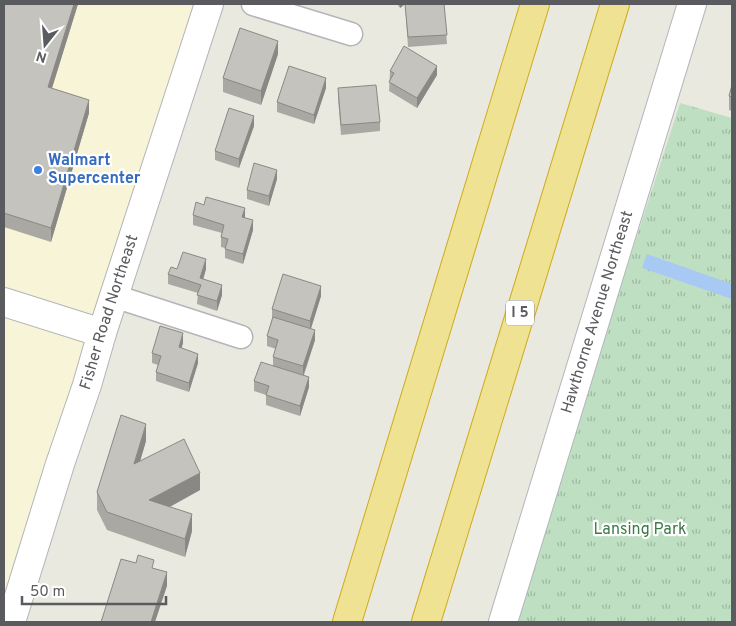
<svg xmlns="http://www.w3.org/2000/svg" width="736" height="626" font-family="Overpass,sans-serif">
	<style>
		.commercial { fill: #f8f4d7 }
		.park { fill: url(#park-tufts) }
		.water { fill: #a7c9f3 }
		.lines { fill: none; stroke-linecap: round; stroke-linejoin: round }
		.minor-casing { stroke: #b3b5b9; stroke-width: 25 }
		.tertiary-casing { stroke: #b3b5b9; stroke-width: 30 }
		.secondary-casing { stroke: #b4b6bb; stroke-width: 30 }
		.motorway-casing { stroke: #cfab1b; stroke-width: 30 }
		.minor { stroke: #fff; stroke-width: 22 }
		.tertiary { stroke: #fff; stroke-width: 28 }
		.secondary { stroke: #fff; stroke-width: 28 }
		.motorway { stroke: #efe292; stroke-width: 28 }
		.wall { fill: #a9a8a3 }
		.shaded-wall { fill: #8a8884 }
		.building { fill: #c5c3bd; stroke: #8a8884 }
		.shop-dot { fill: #3f7fe0; stroke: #fff; stroke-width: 2 }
		.labels { text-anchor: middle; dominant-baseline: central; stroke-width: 4.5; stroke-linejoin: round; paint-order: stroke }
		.shield { fill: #fff; stroke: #8b8c8f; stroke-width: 1 }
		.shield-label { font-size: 15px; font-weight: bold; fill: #595b5f }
		.shop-label { font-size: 16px; font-weight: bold; fill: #366cbe; stroke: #fff; text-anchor: start }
		.street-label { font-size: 16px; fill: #595b5f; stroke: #fff }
		.park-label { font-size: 16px; fill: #3d7a47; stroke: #fff }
	</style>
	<defs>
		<pattern id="park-tufts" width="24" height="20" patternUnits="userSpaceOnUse" patternTransform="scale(1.25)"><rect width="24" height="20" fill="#bfdfc3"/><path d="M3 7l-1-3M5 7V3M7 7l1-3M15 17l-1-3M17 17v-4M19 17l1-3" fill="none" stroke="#9eb8a2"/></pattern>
	</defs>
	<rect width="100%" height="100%" fill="#eae9e0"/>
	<path class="commercial" d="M 4,4 L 193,4 L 4,602 Z"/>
	<path class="park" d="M 680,103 L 732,118 L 732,622 L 517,622 L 573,434 Z"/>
	<path class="water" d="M 647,254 L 732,284 L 732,299 L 642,268 Z"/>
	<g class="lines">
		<defs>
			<path id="minor" d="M 253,4 L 351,34
				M 114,296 L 241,337"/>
			<g id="tertiary">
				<path d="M 4,302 L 102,333"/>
				<path id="s1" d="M 11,622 L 60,464 L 87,385 L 102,333 L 209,4"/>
			</g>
			<g id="secondary">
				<path id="s2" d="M 503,622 L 692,4"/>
			</g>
			<path id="motorway" d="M 347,622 L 535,4
				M 426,622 L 615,4"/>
		</defs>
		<use href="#minor" class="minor-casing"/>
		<use href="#tertiary" class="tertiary-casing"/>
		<use href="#secondary" class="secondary-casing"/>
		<use href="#motorway" class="motorway-casing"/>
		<use href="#minor" class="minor"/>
		<use href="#tertiary" class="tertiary"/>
		<use href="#secondary" class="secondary"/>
		<use href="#motorway" class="motorway"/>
	</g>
	<path class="wall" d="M 4,4 L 78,4 L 52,88 L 89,113 L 51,242 L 4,227 Z
		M 397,4 L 444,4 L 447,44 L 408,47 L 405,4 L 400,8 Z
		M 278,54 L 261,105 L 223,92 L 223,78 Z
		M 390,71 L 437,75 L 417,108 L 389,91 Z
		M 732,85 L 732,111 L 729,110 L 729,96 Z
		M 326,88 L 314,124 L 277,112 L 277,102 Z
		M 338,88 L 380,122 L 380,131 L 341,135 L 338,98 Z
		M 254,126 L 239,168 L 215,160 L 215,151 Z
		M 277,179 L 269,206 L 247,199 L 247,190 Z
		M 193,215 L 245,218 L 253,230 L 243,264 L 225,258 L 225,248 L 221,247 L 221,237 L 222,233 L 193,225 Z
		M 206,269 L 203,279 L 222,295 L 217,311 L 197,304 L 198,293 L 168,284 L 168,274 Z
		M 321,296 L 311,329 L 315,340 L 304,375 L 309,387 L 300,416 L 266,405 L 266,395 L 254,391 L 254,381 L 273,366 L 273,357 L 276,349 L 267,346 L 267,336 L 272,318 L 272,309 Z
		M 183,343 L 181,348 L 198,363 L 189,392 L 156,381 L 156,372 L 158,365 L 152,363 L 152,353 Z
		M 146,441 L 140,461 L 200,490 L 170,507 L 192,531 L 185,557 L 107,530 L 97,510 L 97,492 Z"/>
	<path class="shaded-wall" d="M 74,4 L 78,4 L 48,101 L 48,87 Z
		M 400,4 L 405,4 L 400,8 Z
		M 278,41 L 278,54 L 261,105 L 261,91 Z
		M 437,66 L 437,75 L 417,108 L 417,98 Z
		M 326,78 L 326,88 L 314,124 L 314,115 Z
		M 89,100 L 89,113 L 51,242 L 51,228 Z
		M 254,116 L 254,126 L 239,168 L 239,159 Z
		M 277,170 L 277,179 L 269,206 L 269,196 Z
		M 245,208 L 245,218 L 242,217 Z
		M 253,220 L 253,230 L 243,264 L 243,254 Z
		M 206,259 L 206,269 L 201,287 L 200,278 Z
		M 222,285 L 222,295 L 217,311 L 217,301 Z
		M 321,286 L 321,296 L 310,331 L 310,321 Z
		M 315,330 L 315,340 L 303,376 L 303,366 Z
		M 183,333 L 183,343 L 179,357 L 179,347 Z
		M 198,354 L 198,363 L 189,392 L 189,383 Z
		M 309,377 L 309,387 L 300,416 L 300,406 Z
		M 146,424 L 146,441 L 134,482 L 134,464 Z
		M 200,473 L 200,490 L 149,518 L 149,500 Z
		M 192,514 L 192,531 L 185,557 L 185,539 Z
		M 167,572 L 167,586 L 155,622 L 151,622 Z"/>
	<path class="building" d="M 4,4 L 74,4 L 48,87 L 89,100 L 51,228 L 4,213 Z
		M 405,4 L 444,4 L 447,35 L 408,37 Z
		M 240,28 L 278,41 L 261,91 L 223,78 Z
		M 404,46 L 437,66 L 417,98 L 389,82 L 394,73 L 390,71 Z
		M 289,66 L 326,78 L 314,115 L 277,102 Z
		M 376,85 L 380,122 L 341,125 L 338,88 Z
		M 732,85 L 732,97 L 729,96 Z
		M 229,108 L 254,116 L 239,159 L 215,151 Z
		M 254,163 L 277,170 L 269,196 L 247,190 Z
		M 206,197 L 245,208 L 242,217 L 253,220 L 243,254 L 225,249 L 228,239 L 221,237 L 224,225 L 193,215 L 196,202 L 204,205 Z
		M 183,252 L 206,259 L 200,278 L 222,285 L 217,301 L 197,295 L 201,285 L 168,274 L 171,267 L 177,269 Z
		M 283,274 L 321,286 L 310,321 L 272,309 Z
		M 273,317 L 315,330 L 303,366 L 273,357 L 278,340 L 267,336 Z
		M 160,326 L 183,333 L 179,347 L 198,354 L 189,383 L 156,372 L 161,356 L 152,353 Z
		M 261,362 L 309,377 L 300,406 L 266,395 L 269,386 L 254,381 Z
		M 121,415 L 146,424 L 134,464 L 184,439 L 200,473 L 149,500 L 192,514 L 185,539 L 107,512 L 97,492 Z
		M 138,555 L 154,560 L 152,568 L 167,572 L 151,622 L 101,622 L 121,559 L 136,563 Z"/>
	<circle class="shop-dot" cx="38" cy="170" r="5"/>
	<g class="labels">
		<rect class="shield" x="506" y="300.5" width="28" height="25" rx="4"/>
		<g class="shield-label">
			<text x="520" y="313">I 5</text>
		</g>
		<g class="shop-label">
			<text x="48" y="161">Walmart<tspan x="48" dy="18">Supercenter</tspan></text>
		</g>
		<g class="street-label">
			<text stroke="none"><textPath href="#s1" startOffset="325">Fisher Road Northeast</textPath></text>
			<text stroke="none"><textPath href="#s2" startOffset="324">Hawthorne Avenue Northeast</textPath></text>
		</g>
		<g class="park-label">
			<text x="640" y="530">Lansing Park</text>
		</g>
	</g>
	<rect width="736" height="626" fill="none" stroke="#595b5f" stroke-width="10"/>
	<g transform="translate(45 45) rotate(197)" stroke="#ffffff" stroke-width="4" paint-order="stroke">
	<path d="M0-4L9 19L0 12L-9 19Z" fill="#595b5f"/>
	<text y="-8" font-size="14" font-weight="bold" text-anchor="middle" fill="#595b5f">N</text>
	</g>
	<path d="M22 596v8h144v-8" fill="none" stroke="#595b5f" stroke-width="2.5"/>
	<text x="30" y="596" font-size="15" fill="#595b5f" stroke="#ffffff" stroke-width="4" paint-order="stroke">50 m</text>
</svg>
